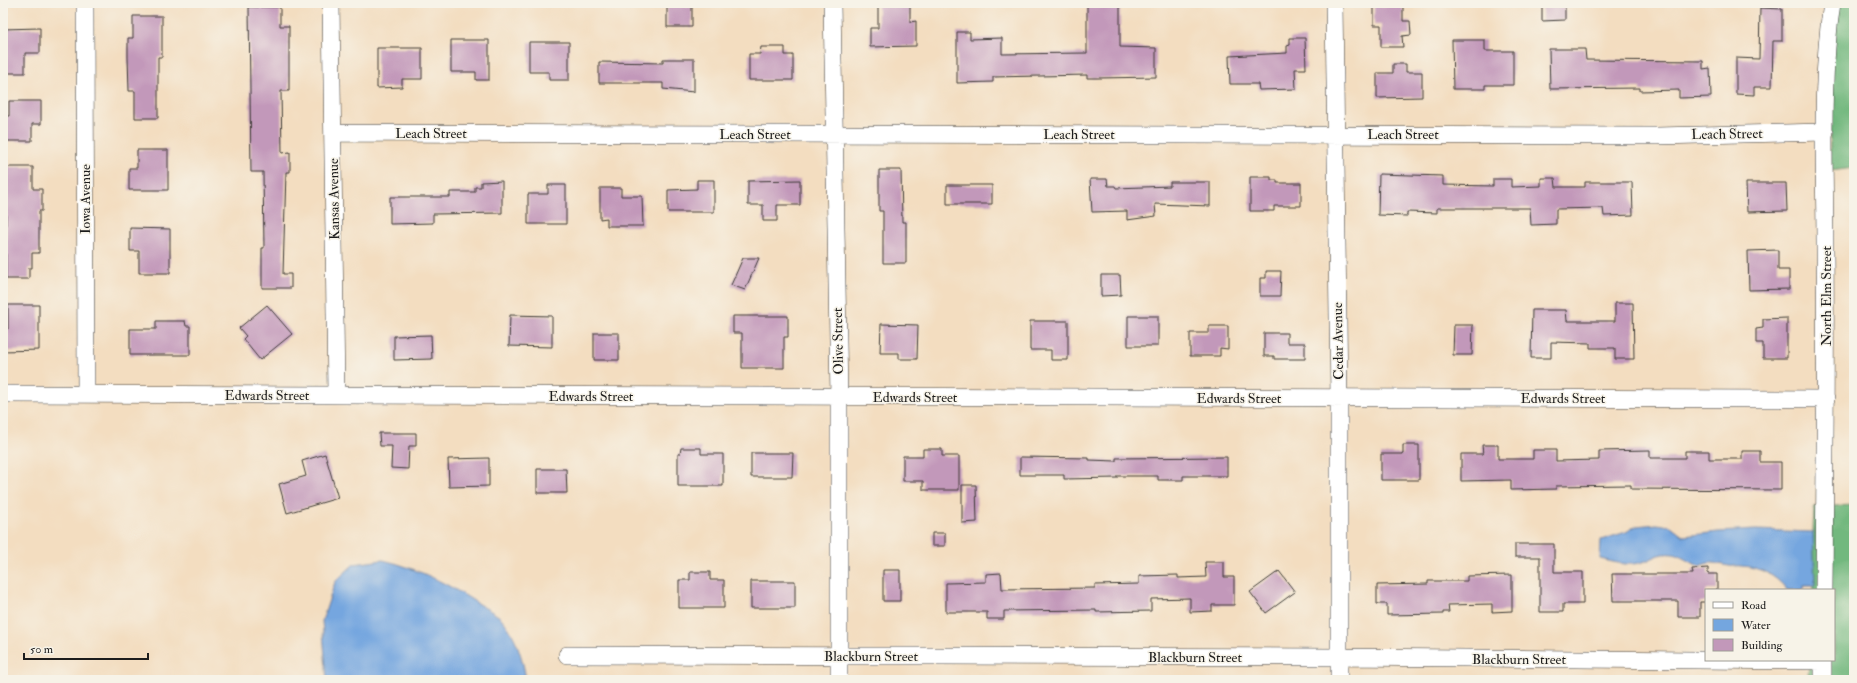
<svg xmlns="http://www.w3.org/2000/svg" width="1857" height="683" font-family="'IM FELL Double Pica',serif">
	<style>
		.forest { fill: #72b87e; stroke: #476a4d }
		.water { fill: #74a6df; stroke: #48617e }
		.building { fill: #c298ba }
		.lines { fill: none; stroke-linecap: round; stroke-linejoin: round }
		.minor-casing { stroke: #3c3935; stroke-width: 18 }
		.minor { stroke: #fff; stroke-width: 17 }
		.labels { text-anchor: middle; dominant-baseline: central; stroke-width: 3; stroke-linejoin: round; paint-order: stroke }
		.street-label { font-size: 14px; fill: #1c1c1c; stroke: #f7f3e8 }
	</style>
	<rect width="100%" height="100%" fill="#f7f3e8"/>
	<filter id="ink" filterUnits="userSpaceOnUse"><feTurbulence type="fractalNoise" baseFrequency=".025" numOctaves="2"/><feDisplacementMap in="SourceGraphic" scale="8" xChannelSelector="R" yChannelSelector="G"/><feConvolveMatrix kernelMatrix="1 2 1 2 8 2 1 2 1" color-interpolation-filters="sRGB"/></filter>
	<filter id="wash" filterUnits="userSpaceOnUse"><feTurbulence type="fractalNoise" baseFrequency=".012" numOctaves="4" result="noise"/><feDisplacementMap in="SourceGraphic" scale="16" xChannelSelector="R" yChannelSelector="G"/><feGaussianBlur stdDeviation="0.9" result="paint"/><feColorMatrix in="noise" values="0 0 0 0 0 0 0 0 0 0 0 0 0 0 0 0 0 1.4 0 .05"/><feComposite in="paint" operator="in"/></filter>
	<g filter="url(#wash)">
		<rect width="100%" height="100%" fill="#f3ddc0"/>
		<path class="forest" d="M 1829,3 L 1854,3 L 1854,168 L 1830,171 Z
			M 1854,505 L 1854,680 L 1808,680 L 1809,660 L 1834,660 L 1834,590 L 1814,590 L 1813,532 L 1814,507 Z"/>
		<path class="water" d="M 1657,524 L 1671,526 L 1684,536 L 1718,532 L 1756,530 L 1813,532 L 1815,586 L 1804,586 L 1804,590 L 1787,590 C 1776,575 1759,567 1741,566 C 1737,565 1733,567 1729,566 C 1714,564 1714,560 1699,566 C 1690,562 1681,555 1673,554 C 1658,552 1654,559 1643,562 C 1628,567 1614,562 1600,559 L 1601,540 L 1626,532 L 1636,526 Z
			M 383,560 C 418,568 450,585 480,605 C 487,609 495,613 501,618 C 516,634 523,659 526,680 L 327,680 L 322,621 L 335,582 L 354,564 Z"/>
		<g id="blocks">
			<path class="building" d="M 878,3 L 910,3 L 910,22 L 916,21 L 916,46 L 870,47 L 870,28 L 878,28 Z
				M 1087,3 L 1120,3 L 1120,47 L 1156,48 L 1156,77 L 1099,78 L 1087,78 L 1087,75 L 993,77 L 993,82 L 957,83 L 957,32 L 970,32 L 970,39 L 1002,38 L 1002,54 L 1087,53 Z
				M 1542,3 L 1565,3 L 1565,20 L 1542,21 Z
				M 667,6 L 692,6 L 692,27 L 667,27 Z
				M 1374,6 L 1403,6 L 1403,21 L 1410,21 L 1411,35 L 1402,36 L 1403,47 L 1381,47 L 1381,25 L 1374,25 Z
				M 249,7 L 280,7 L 280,26 L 289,26 L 289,91 L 281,91 L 282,153 L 290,152 L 290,172 L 286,172 L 283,274 L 291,274 L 291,288 L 262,288 L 262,248 L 264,248 L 263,172 L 251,172 Z
				M 1760,8 L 1782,9 L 1782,41 L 1773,41 L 1772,87 L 1754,87 L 1754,95 L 1736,94 L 1736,58 L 1759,59 Z
				M 133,16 L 162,16 L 162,57 L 158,57 L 158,118 L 135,118 L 135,91 L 129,91 L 128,57 L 128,38 L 133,38 Z
				M 40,28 L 40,53 L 25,53 L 25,73 L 3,73 L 3,29 Z
				M 1290,38 L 1305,38 L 1306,69 L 1295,69 L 1296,89 L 1259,90 L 1258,84 L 1230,84 L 1229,56 L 1287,53 L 1287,46 L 1290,45 Z
				M 451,40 L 489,40 L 489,80 L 476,80 L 476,72 L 451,72 Z
				M 1452,40 L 1485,40 L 1485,51 L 1513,51 L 1513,85 L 1485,85 L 1485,89 L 1453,89 Z
				M 529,42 L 569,42 L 569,80 L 549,80 L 549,72 L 529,72 Z
				M 761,47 L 785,47 L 785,55 L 793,55 L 793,80 L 749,80 L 749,54 L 760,54 Z
				M 377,48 L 422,48 L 422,79 L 402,79 L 402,87 L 377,88 Z
				M 1549,49 L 1585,49 L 1586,60 L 1703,61 L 1703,69 L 1710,68 L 1711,97 L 1679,98 L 1679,90 L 1640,91 L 1640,88 L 1550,89 Z
				M 663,59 L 694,59 L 694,92 L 663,89 L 663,83 L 599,83 L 599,62 L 663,63 Z
				M 1393,64 L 1406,64 L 1406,72 L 1422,72 L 1422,97 L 1377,98 L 1377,73 L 1393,73 Z
				M 9,101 L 41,101 L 41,124 L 32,124 L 32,141 L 3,141 L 3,116 L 9,116 Z
				M 137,150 L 168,150 L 168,190 L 129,190 L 129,168 L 137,168 Z
				M 3,167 L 33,167 L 33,189 L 42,189 L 42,211 L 39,211 L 39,253 L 32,253 L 32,268 L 29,268 L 29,279 L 6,279 L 6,211 L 3,211 Z
				M 879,170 L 901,170 L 902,222 L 906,222 L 906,263 L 883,263 L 883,211 L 879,211 Z
				M 1379,174 L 1443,176 L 1443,185 L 1493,186 L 1493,179 L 1511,179 L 1511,187 L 1541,186 L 1541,178 L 1555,178 L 1556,187 L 1585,187 L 1585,182 L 1632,182 L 1633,215 L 1604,216 L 1603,208 L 1556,209 L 1556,224 L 1531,225 L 1530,208 L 1437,208 L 1437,213 L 1407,212 L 1407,216 L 1378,215 Z
				M 1250,177 L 1271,177 L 1271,180 L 1277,180 L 1277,183 L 1301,183 L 1301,206 L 1274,206 L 1274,211 L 1250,211 Z
				M 1090,179 L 1107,179 L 1108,186 L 1115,186 L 1116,188 L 1170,186 L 1170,182 L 1210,182 L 1210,206 L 1155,204 L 1156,216 L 1127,220 L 1127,211 L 1092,212 Z
				M 697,180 L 714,180 L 714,212 L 668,212 L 668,190 L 697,189 Z
				M 800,180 L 800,205 L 777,205 L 777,221 L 763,221 L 763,205 L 748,205 L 748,181 Z
				M 502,181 L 502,213 L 433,214 L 433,223 L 390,224 L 390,197 L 450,197 L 450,192 L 475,192 L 475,187 L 481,187 L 481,182 Z
				M 1746,183 L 1786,183 L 1787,211 L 1747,212 Z
				M 548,185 L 566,185 L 566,224 L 528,224 L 528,194 L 548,194 Z
				M 947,185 L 992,185 L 992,204 L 947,204 Z
				M 600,188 L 621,188 L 621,196 L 642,196 L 643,226 L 607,226 L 607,218 L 600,219 Z
				M 130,228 L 170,229 L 170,273 L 139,273 L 139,251 L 130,251 Z
				M 1778,250 L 1778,270 L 1789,270 L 1789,289 L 1749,290 L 1748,251 Z
				M 743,258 L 759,258 L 745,290 L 731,285 Z
				M 1266,271 L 1281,271 L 1280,296 L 1260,296 L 1260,278 L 1266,278 Z
				M 1101,275 L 1120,275 L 1121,295 L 1101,296 Z
				M 1615,303 L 1633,303 L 1634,359 L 1615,359 L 1615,348 L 1590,348 L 1590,343 L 1551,342 L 1551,358 L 1531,358 L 1532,310 L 1566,310 L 1567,321 L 1615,321 Z
				M 8,305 L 39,305 L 39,350 L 3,351 L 3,329 L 8,329 Z
				M 267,305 L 292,334 L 260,360 L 243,339 L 246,336 L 239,328 Z
				M 510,315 L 552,316 L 552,347 L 509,346 Z
				M 733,316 L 788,316 L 788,337 L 784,337 L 784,368 L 742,368 L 742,333 L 733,333 Z
				M 1128,316 L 1158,316 L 1158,346 L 1128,346 Z
				M 1787,318 L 1787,358 L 1763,358 L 1763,343 L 1756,343 L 1756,329 L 1763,328 L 1763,319 Z
				M 156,321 L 185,321 L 186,326 L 190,326 L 190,355 L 130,355 L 130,329 L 156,329 Z
				M 1030,321 L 1068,321 L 1068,360 L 1051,360 L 1051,350 L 1030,350 Z
				M 881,324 L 918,325 L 917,359 L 899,359 L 899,353 L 880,353 Z
				M 1454,325 L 1473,325 L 1472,355 L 1453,355 Z
				M 1209,326 L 1228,326 L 1228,349 L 1220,348 L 1220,356 L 1190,356 L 1190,333 L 1209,333 Z
				M 594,333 L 619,333 L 619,360 L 594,360 Z
				M 1264,333 L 1287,333 L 1287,343 L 1305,343 L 1305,359 L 1274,359 L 1274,356 L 1264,356 Z
				M 431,335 L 432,359 L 394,360 L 394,336 Z
				M 379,433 L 416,433 L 416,446 L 409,446 L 408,469 L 391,468 L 392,446 L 380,446 Z
				M 1403,445 L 1419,445 L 1419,480 L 1381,480 L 1381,454 L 1403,454 Z
				M 1482,445 L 1498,445 L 1498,459 L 1533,459 L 1533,450 L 1556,450 L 1556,461 L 1599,460 L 1599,451 L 1650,450 L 1650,458 L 1685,458 L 1685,451 L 1709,451 L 1709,459 L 1742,459 L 1742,451 L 1760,451 L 1760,462 L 1781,462 L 1781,490 L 1631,489 L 1631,485 L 1556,486 L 1556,489 L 1511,490 L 1511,480 L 1461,481 L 1461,454 L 1483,454 Z
				M 681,448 L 701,448 L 701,454 L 723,454 L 723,486 L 678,486 L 678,454 L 680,454 Z
				M 923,449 L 942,449 L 942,456 L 959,456 L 959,490 L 923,490 L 923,481 L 903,481 L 903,456 L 923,456 Z
				M 751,453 L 793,453 L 792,477 L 751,477 Z
				M 325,454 L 338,498 L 287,513 L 279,484 L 306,476 L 302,461 Z
				M 1020,457 L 1089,458 L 1089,460 L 1116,461 L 1116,458 L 1227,457 L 1227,476 L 1183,476 L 1183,480 L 1158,480 L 1158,476 L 1117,476 L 1117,478 L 1064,479 L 1064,475 L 1020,475 Z
				M 489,458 L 489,486 L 449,487 L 448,459 Z
				M 537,469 L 566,469 L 567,493 L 537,493 Z
				M 962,485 L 976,485 L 977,522 L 962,523 Z
				M 932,533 L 945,533 L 945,546 L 932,546 Z
				M 1515,544 L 1554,544 L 1554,572 L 1583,572 L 1583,604 L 1563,604 L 1563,612 L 1540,612 L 1540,557 L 1515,557 Z
				M 1205,562 L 1224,562 L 1224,577 L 1234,577 L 1234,605 L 1212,605 L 1212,611 L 1190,612 L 1190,598 L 1151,599 L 1151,611 L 1096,612 L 1096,610 L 1004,611 L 1004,619 L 987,619 L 987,612 L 946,612 L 946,583 L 986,582 L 986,574 L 1001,573 L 1002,589 L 1095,588 L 1095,585 L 1139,584 L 1139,576 L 1178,575 L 1178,578 L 1206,577 Z
				M 1708,568 L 1708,574 L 1717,574 L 1717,590 L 1706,590 L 1706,602 L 1700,602 L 1700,617 L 1678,617 L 1678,601 L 1613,601 L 1612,574 L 1693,574 L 1692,569 Z
				M 883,570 L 900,570 L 900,601 L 883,601 Z
				M 1279,571 L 1295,592 L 1266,613 L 1250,592 Z
				M 690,572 L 710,572 L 710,580 L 724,580 L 724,608 L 679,608 L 679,580 L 690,580 Z
				M 1512,575 L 1512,611 L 1492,612 L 1492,604 L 1448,605 L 1449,612 L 1443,612 L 1443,614 L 1387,615 L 1387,604 L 1377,604 L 1377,585 L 1428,584 L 1428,581 L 1467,581 L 1467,576 Z
				M 751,581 L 795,581 L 795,608 L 751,608 Z"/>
		</g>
	</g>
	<g filter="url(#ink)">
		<use href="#blocks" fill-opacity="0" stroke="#3c3935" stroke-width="1"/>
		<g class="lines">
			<defs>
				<path id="minor" d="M 85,3 L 86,394
					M 331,3 L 336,395
					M 832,3 L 839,397 L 839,680
					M 1334,3 L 1339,398 L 1339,680
					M 333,133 L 1657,136 L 1825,132
					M 3,394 L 1826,399
					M 1824,590 C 1825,476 1826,362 1825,248 C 1825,167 1820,82 1832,3
					M 567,655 L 1339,657 L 1823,661
					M 1823,660 L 1823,680"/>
			</defs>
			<use href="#minor" class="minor-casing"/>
			<use href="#minor" class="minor"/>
		</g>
	</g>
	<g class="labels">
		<g class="street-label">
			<text x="431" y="133">Leach Street</text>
			<text x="755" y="134">Leach Street</text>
			<text x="1079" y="134">Leach Street</text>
			<text x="1403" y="134">Leach Street</text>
			<text transform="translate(1727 134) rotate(-1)">Leach Street</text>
			<text transform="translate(85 199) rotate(-90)">Iowa Avenue</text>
			<text transform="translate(334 199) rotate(-91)">Kansas Avenue</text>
			<text transform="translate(1826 296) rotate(-90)">North Elm Street</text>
			<text transform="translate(838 341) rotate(-91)">Olive Street</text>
			<text transform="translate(1338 341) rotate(-91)">Cedar Avenue</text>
			<text x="267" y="395">Edwards Street</text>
			<text x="591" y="396">Edwards Street</text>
			<text x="915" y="397">Edwards Street</text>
			<text x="1239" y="398">Edwards Street</text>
			<text x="1563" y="398">Edwards Street</text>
			<text x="871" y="656">Blackburn Street</text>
			<text x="1195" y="657">Blackburn Street</text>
			<text x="1519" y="659">Blackburn Street</text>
		</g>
	</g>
	<rect width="1857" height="683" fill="none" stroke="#f7f3e8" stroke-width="16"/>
	<rect x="1705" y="589" width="130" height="72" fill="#f7f3e8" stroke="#9f9d96"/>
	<rect x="1713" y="602" width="20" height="6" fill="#ffffff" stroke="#9f9d96"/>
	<text x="1741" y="609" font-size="12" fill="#1c1c1c">Road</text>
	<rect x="1713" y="619" width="20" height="12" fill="#74a6df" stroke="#9f9d96"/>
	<text x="1741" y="629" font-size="12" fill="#1c1c1c">Water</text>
	<rect x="1713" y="639" width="20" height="12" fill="#c298ba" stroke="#9f9d96"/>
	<text x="1741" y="649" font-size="12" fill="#1c1c1c">Building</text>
	<path d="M24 653v6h124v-6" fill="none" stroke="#1c1c1c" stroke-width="2"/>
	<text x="30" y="653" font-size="12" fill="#1c1c1c" stroke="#f7f3e8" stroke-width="3" paint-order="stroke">50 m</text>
</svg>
